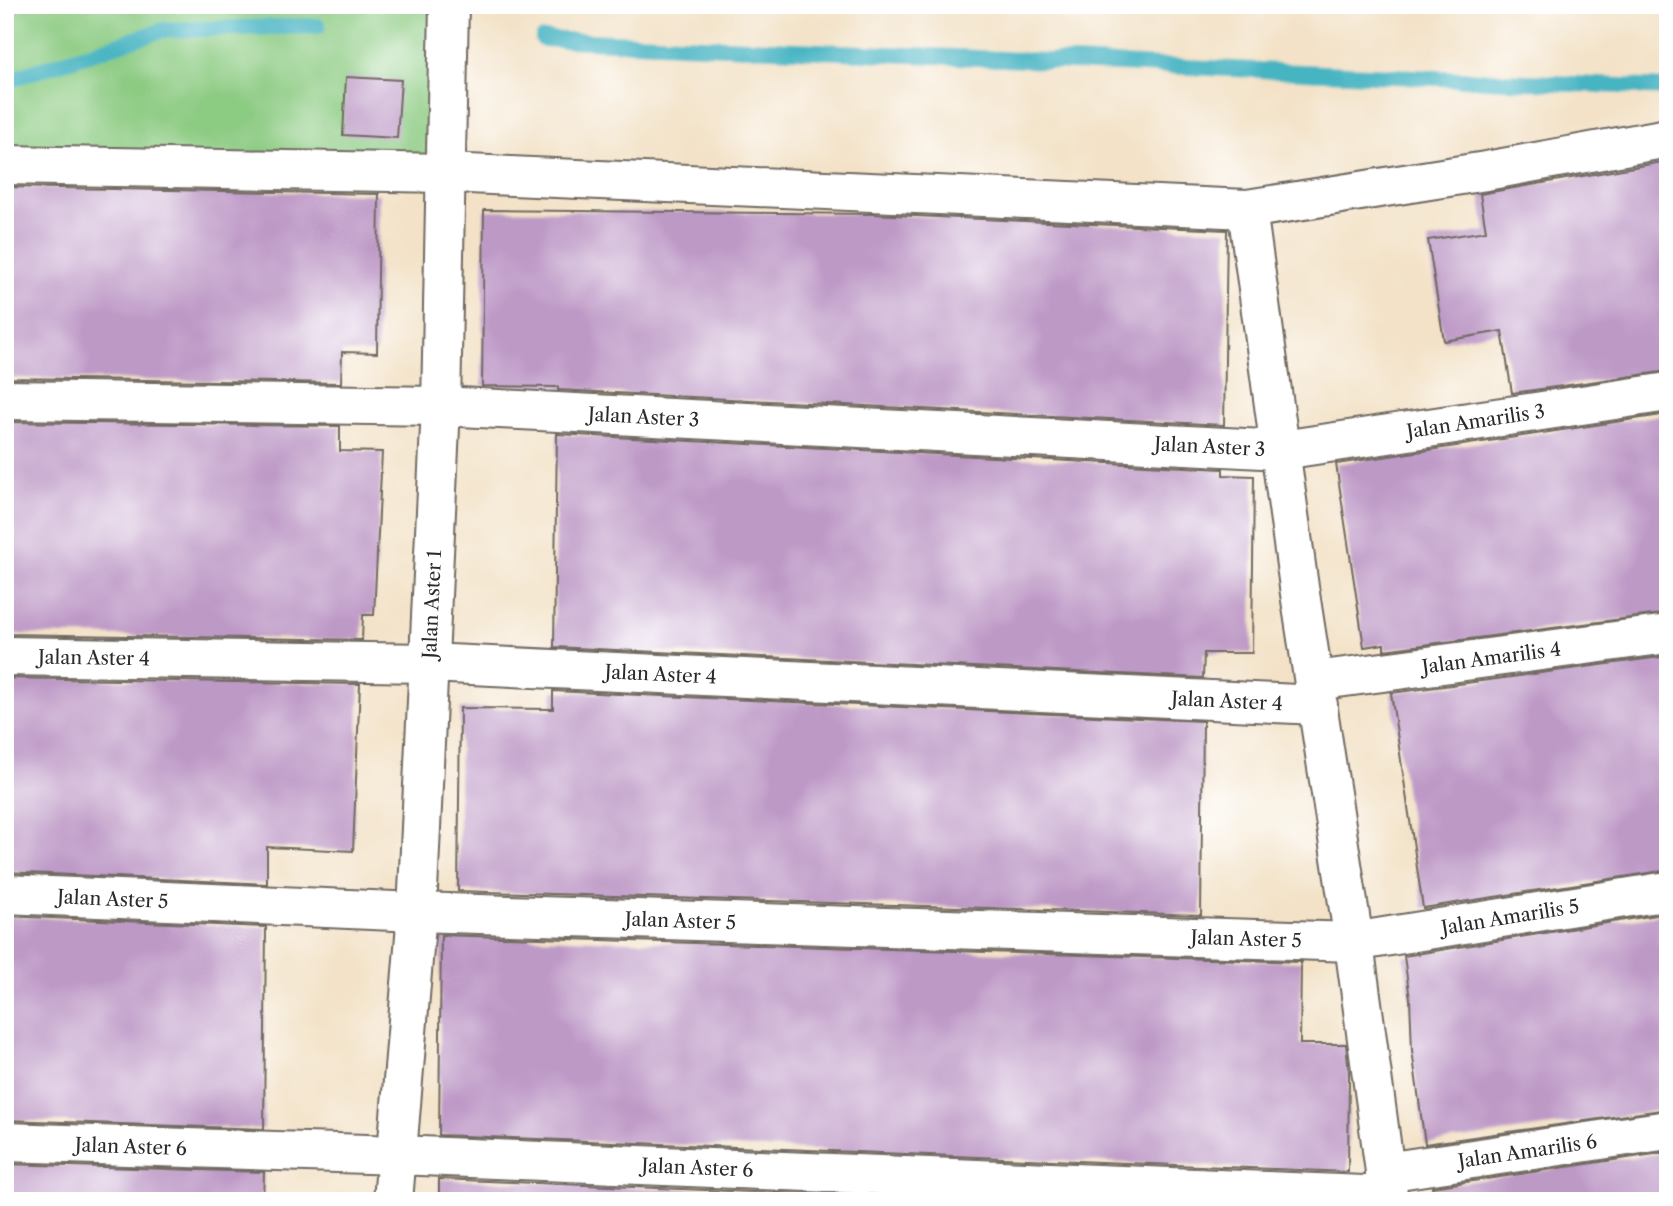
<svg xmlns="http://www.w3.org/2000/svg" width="1673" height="1206" font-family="'Libre Caslon Text',serif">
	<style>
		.green { fill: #8ccb82; stroke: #5c7b56; stroke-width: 2 }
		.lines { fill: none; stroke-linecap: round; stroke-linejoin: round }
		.stream { stroke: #47b4c2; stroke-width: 16 }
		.building { fill: #bd99c6 }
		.street-casing { stroke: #716b62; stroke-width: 42 }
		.street { stroke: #fff; stroke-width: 38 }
		.labels { text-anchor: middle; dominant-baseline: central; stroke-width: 6; stroke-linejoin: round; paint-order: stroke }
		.street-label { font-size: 19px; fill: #2b2b2b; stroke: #fff }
	</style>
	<rect width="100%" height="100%" fill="#fff"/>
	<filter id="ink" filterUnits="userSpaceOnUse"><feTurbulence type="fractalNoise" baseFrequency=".0143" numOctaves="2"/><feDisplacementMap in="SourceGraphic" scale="14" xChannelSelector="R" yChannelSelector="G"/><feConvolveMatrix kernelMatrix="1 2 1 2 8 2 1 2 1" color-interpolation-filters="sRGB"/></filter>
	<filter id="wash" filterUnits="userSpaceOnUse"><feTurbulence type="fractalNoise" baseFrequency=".00686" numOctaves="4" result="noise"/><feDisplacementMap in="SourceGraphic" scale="28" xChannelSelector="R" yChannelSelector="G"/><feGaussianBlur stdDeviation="1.57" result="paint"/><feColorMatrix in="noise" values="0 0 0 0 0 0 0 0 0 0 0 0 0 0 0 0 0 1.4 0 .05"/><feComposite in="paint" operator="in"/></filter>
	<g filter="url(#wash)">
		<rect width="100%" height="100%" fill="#f3e2c7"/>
		<path class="green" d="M 5,5 L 450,5 L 446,173 L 5,168 Z"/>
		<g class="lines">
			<path class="stream" d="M 543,39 L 1668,88
				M 5,81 L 163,30 L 318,26"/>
		</g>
		<g id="blocks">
			<path class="building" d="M 346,77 L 401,80 L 397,138 L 343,135 Z
				M 1668,161 L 1668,371 L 1512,393 L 1502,331 L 1444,341 L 1428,240 L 1486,231 L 1480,194 Z
				M 5,187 L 379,194 L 377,353 L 342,352 L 341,383 L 5,378 Z
				M 484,210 L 872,214 L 1227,230 L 1224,425 L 558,390 L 558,387 L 482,386 Z
				M 1668,414 L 1668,613 L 1384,650 L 1384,644 L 1364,647 L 1336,464 Z
				M 5,422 L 340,426 L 340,451 L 382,452 L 374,615 L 363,615 L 362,640 L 5,634 Z
				M 557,434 L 1223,469 L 1223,475 L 1254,476 L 1252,653 L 1204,653 L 1203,678 L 554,647 Z
				M 1668,656 L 1668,870 L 1423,908 L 1391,693 Z
				M 5,678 L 360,684 L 353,851 L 267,847 L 267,884 L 5,872 Z
				M 553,691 L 1203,721 L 1201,915 L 458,891 L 460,708 L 553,709 Z
				M 1668,913 L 1668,1109 L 1425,1144 L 1412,1050 L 1410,999 L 1404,956 Z
				M 5,916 L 266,927 L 264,1129 L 5,1120 Z
				M 441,935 L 1301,962 L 1300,1044 L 1346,1044 L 1349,1072 L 1348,1172 L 439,1135 Z
				M 1668,1152 L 1668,1201 L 1434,1201 L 1432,1187 Z
				M 5,1164 L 264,1172 L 263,1201 L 5,1201 Z
				M 439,1179 L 974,1201 L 439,1201 Z"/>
		</g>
	</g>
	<g filter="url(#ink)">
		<use href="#blocks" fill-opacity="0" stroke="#716b62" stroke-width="2"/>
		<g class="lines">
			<defs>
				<g id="street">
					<path d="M 5,165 L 446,173 L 1247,209 L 1486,171 L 1668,138"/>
					<path d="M 1247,209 L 1299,587 L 1351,922 L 1389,1201"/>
					<path id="s1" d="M 5,400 L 441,406 L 1282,450 L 1668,392"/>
					<path id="s2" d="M 5,656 L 428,663 L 1318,705"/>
					<path id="s3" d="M 1315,681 L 1668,634"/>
					<path id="s4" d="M 5,894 L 417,912 L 1353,942 L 1668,891"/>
					<path id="s5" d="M 5,1142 L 397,1155 L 1388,1196"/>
					<path id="s6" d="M 1385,1172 L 1668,1130"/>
					<path id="s7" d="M 393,1201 L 417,912 L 441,406 L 449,5"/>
				</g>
			</defs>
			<use href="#street" class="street-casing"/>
			<use href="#street" class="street"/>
		</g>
	</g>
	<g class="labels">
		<g class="street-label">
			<text stroke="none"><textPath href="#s1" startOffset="639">Jalan Aster 3</textPath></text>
			<text stroke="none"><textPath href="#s1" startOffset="1474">Jalan Amarilis 3</textPath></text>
			<text stroke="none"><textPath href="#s1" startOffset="1206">Jalan Aster 3</textPath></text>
			<text stroke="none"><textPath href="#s7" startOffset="598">Jalan Aster 1</textPath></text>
			<text stroke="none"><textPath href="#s2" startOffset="89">Jalan Aster 4</textPath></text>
			<text stroke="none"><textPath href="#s3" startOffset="178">Jalan Amarilis 4</textPath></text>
			<text stroke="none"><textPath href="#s2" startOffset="656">Jalan Aster 4</textPath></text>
			<text stroke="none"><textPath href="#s2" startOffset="1223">Jalan Aster 4</textPath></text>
			<text stroke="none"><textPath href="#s4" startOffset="108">Jalan Aster 5</textPath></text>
			<text stroke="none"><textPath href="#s4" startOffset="1508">Jalan Amarilis 5</textPath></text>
			<text stroke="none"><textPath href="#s4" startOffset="676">Jalan Aster 5</textPath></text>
			<text stroke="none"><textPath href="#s4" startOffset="1242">Jalan Aster 5</textPath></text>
			<text stroke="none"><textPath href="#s5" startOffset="126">Jalan Aster 6</textPath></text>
			<text stroke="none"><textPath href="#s6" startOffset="144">Jalan Amarilis 6</textPath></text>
			<text stroke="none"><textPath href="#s5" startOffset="693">Jalan Aster 6</textPath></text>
		</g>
	</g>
	<rect width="1673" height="1206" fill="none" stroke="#fff" stroke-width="28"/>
</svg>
